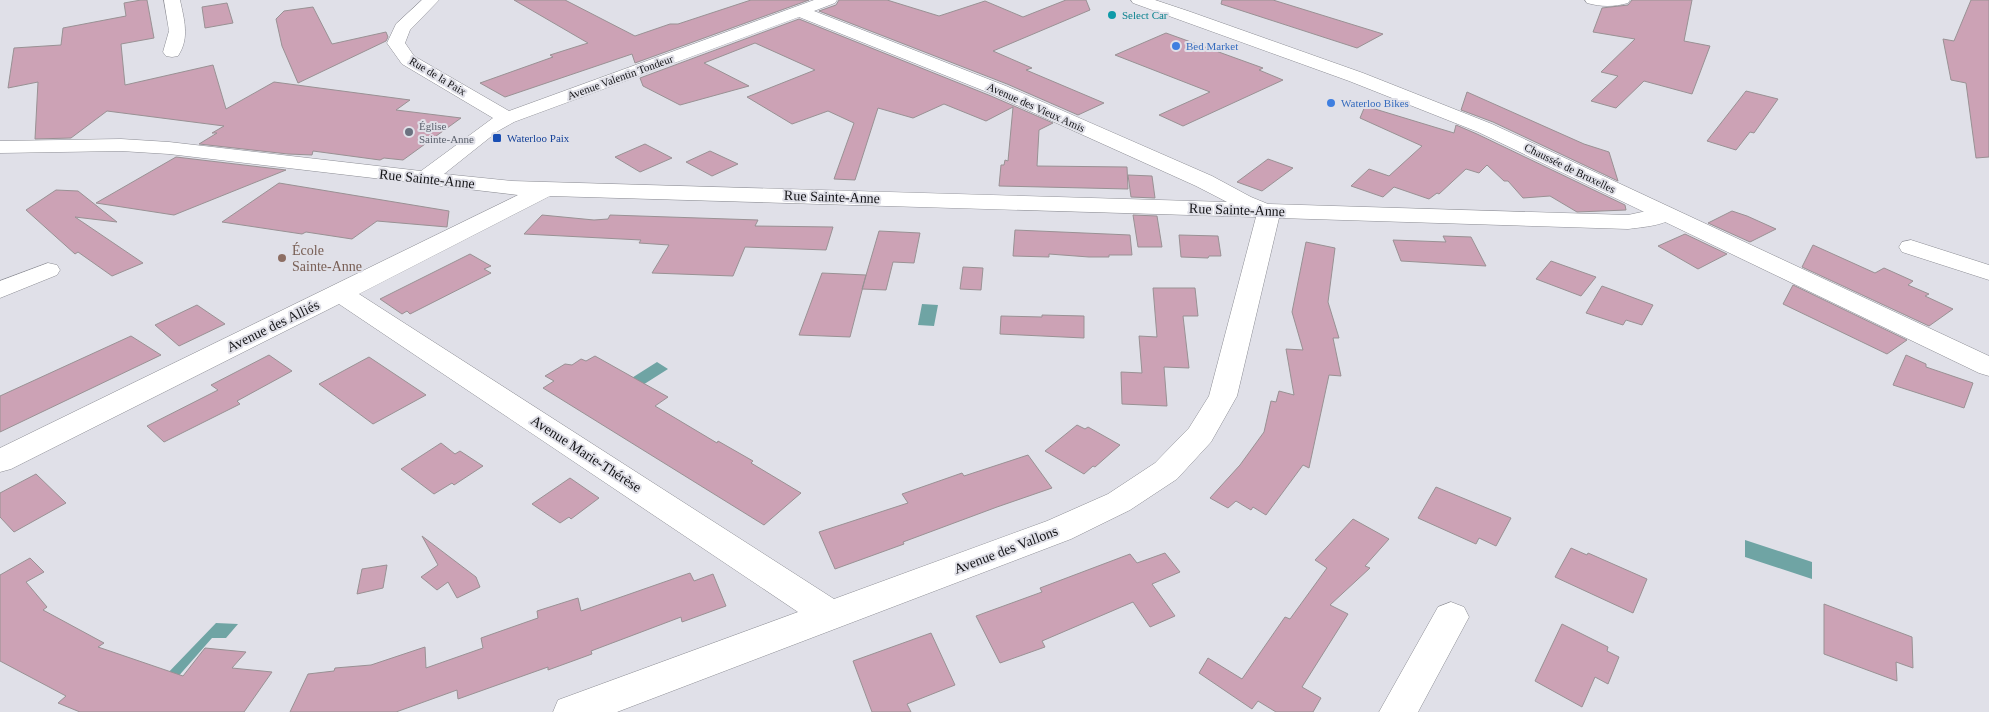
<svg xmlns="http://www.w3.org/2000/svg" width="1989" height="712" font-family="'Times New Roman',serif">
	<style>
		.water { fill: #6fa4a4 }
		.building { fill: #cca2b5; stroke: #999194 }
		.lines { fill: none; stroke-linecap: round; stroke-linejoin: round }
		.minor-casing { stroke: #8c8d94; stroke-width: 1 }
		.primary-casing { stroke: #8c8d94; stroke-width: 1 }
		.minor { fill: #fff; fill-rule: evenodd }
		.primary { fill: #fff; fill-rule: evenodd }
		.culture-dot { fill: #0f9aa8; stroke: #e0e0e8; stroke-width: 2 }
		.shop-dot { fill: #3f7fe0; stroke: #e0e0e8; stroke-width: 2 }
		.worship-dot { fill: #6b7280; stroke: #e0e0e8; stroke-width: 2 }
		.transit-dot { fill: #1a4fb4; stroke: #e0e0e8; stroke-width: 2 }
		.education-dot { fill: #8d6e63; stroke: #e0e0e8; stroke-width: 2 }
		.labels { text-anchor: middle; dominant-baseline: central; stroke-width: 4; stroke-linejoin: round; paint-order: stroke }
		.far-culture-label { font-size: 11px; fill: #0d838f; stroke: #e0e0e8; text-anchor: start }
		.far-shop-label { font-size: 11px; fill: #366cbe; stroke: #e0e0e8; text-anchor: start }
		.far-street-label { font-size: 11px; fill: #131316; stroke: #e0e0e8 }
		.far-worship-label { font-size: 11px; fill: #5b616d; stroke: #e0e0e8; text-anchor: start }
		.far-transit-label { font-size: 11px; fill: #164399; stroke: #e0e0e8; text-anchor: start }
		.street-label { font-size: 14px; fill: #131316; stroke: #e0e0e8 }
		.education-label { font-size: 14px; fill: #785e54; stroke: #e0e0e8; text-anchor: start }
	</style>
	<rect width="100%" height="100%" fill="#e0e0e8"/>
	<path class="water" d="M 922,304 L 938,305 L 934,326 L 918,325 Z
		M 657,362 L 668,369 L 638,388 L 627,381 Z
		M 1745,540 L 1812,562 L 1812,579 L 1745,557 Z
		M 216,623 L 238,624 L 226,638 L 212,638 L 176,679 L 164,677 Z"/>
	<path class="building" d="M 141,0 L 147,0 L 154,38 L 121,44 L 125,85 L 213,65 L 226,109 L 274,82 L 410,100 L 396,110 L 461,118 L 403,160 L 384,158 L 380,160 L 313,151 L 312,155 L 288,154 L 199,144 L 217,133 L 212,133 L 224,126 L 107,111 L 71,138 L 35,139 L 38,82 L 8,88 L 14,48 L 61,45 L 63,28 L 126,16 L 124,3 Z
		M 514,0 L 565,0 L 635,36 L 670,24 L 678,24 L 751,0 L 809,0 L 635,63 L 632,54 L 505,97 L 480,83 L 553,57 L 550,55 L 588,43 Z
		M 839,0 L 887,0 L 939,16 L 985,1 L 1023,17 L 1066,0 L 1086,0 L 1090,10 L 993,51 L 1032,68 L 1026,70 L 1104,103 L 1078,115 L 1007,84 L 819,11 L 836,5 Z
		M 1222,0 L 1273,0 L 1383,34 L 1357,48 L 1221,4 Z
		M 1632,0 L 1692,0 L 1684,41 L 1710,46 L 1692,94 L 1644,81 L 1616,108 L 1591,101 L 1618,76 L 1601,72 L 1635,39 L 1593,32 L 1602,8 L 1628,5 Z
		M 1971,0 L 1989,0 L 1989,157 L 1976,158 L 1966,83 L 1951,80 L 1943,39 L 1954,41 Z
		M 227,3 L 233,23 L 205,28 L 202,7 Z
		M 313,7 L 332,44 L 386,32 L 388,37 L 386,41 L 298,83 L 282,46 L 276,19 L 284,11 Z
		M 799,19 L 991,96 L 1053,123 L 1039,130 L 1037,166 L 1127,167 L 1128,189 L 999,186 L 1001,165 L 1004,165 L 1005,160 L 1008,161 L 1013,107 L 986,121 L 944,104 L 913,118 L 878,108 L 855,180 L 834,179 L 854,123 L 828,111 L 792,124 L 747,97 L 815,70 L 755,43 L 704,63 L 749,86 L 680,105 L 643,86 L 640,78 Z
		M 1166,33 L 1263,68 L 1259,70 L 1283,80 L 1183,126 L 1159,115 L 1210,92 L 1115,55 Z
		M 1746,91 L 1778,99 L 1754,133 L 1750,132 L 1736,150 L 1707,141 Z
		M 1467,92 L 1584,144 L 1609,152 L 1618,181 L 1493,122 L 1461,110 Z
		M 1365,106 L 1454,133 L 1456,125 L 1477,134 L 1625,205 L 1626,210 L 1577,212 L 1550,196 L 1523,198 L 1508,181 L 1504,181 L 1487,165 L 1479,173 L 1466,169 L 1439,194 L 1437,193 L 1429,199 L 1394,187 L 1383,197 L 1351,186 L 1369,169 L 1389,176 L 1422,146 L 1360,118 Z
		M 645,144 L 672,158 L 640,172 L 615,157 Z
		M 710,151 L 738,164 L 712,176 L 686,162 Z
		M 176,157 L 286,170 L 174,215 L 96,203 Z
		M 1268,159 L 1293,168 L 1262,191 L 1237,182 Z
		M 1128,175 L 1152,176 L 1155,198 L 1131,197 Z
		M 279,183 L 449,211 L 447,227 L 377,221 L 352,239 L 306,232 L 302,234 L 222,222 Z
		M 56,190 L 78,191 L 117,222 L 75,217 L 143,263 L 112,276 L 78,252 L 75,254 L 26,210 Z
		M 1732,211 L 1747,216 L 1776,229 L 1750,242 L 1708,223 Z
		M 542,215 L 594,220 L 608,219 L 610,215 L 758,220 L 755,226 L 833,227 L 826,250 L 745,247 L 733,276 L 652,273 L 669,245 L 639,243 L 641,240 L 524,234 Z
		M 1133,215 L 1157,216 L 1162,247 L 1138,247 Z
		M 1015,230 L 1130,235 L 1132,255 L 1109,255 L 1109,257 L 1089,257 L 1049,254 L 1049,257 L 1013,256 Z
		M 879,231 L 920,233 L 914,263 L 893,262 L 886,290 L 862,289 Z
		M 1685,234 L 1727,254 L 1698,269 L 1658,246 Z
		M 1179,235 L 1218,236 L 1221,256 L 1209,256 L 1208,258 L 1181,257 Z
		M 1443,236 L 1471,237 L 1486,266 L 1401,261 L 1393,240 L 1446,242 Z
		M 1306,242 L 1335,248 L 1328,302 L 1339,338 L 1333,338 L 1341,376 L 1329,375 L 1309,468 L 1303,465 L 1266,515 L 1253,507 L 1251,510 L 1236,501 L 1228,508 L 1210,498 L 1240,465 L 1264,432 L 1271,401 L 1276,402 L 1279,391 L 1294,395 L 1286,349 L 1303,350 L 1292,312 Z
		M 1813,245 L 1875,273 L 1884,268 L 1913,281 L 1908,285 L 1929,294 L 1925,296 L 1953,309 L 1929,326 L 1802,267 Z
		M 470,254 L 491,266 L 484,269 L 491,273 L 410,314 L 407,311 L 402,314 L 380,299 Z
		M 1551,261 L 1596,277 L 1581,296 L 1536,279 Z
		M 963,267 L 983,268 L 981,290 L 960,289 Z
		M 822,273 L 866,275 L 850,337 L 799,335 Z
		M 1793,285 L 1907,340 L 1887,354 L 1783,304 Z
		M 1602,286 L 1653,305 L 1642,325 L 1626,320 L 1623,325 L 1586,313 Z
		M 1153,288 L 1195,288 L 1198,316 L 1183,316 L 1189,368 L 1164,367 L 1167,406 L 1122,404 L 1121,372 L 1142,373 L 1139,336 L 1157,337 Z
		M 197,305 L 225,324 L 179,346 L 155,325 Z
		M 1042,315 L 1084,316 L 1084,338 L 1000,334 L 1001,316 L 1042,317 Z
		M 131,336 L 161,355 L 0,432 L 0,396 Z
		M 269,355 L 292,371 L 237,401 L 240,404 L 164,442 L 147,426 L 218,390 L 211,385 Z
		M 1906,355 L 1926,364 L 1926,367 L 1973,383 L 1964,408 L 1893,385 Z
		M 595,356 L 668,397 L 655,406 L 717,443 L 718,441 L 753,461 L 751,463 L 801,493 L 764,525 L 543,388 L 554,381 L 545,376 L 565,364 L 572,365 L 581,359 L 586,361 Z
		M 369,357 L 426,395 L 373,424 L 319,384 Z
		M 1077,425 L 1085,429 L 1088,427 L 1120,445 L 1095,467 L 1093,466 L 1084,474 L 1045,451 Z
		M 441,443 L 455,454 L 460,451 L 483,466 L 454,485 L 452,483 L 434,494 L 401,469 Z
		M 1028,455 L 1052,488 L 997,507 L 903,542 L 904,544 L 835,569 L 819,532 L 908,503 L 902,494 L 962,473 L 964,476 Z
		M 36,474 L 66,503 L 14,532 L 0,517 L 0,493 Z
		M 570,478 L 599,498 L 571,519 L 569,517 L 560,523 L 532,504 Z
		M 1436,487 L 1511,518 L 1496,546 L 1479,538 L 1476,544 L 1418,518 Z
		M 1353,519 L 1389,539 L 1365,566 L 1370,568 L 1330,605 L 1348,614 L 1302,687 L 1321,698 L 1313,712 L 1276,712 L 1258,701 L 1252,709 L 1199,673 L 1208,658 L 1242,679 L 1285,617 L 1290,619 L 1327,568 L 1315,560 Z
		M 422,536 L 476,577 L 480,587 L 457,598 L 448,582 L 437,590 L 421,577 L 438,565 Z
		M 1571,548 L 1587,555 L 1588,553 L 1647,579 L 1633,613 L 1555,577 Z
		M 1165,553 L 1180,572 L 1152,584 L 1175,616 L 1150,627 L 1133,602 L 1042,641 L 1045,647 L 1000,663 L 976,616 L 1042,592 L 1040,588 L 1130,554 L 1137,563 Z
		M 30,558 L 44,572 L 26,582 L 47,607 L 43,610 L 104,643 L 98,647 L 183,676 L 205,648 L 246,652 L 232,668 L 272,672 L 244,712 L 80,712 L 58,703 L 66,696 L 0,661 L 0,575 Z
		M 387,565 L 383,588 L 357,594 L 362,569 Z
		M 690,573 L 694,581 L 713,574 L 726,606 L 682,622 L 681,617 L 591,651 L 592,654 L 548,670 L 548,667 L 458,699 L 457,690 L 396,712 L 290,712 L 308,674 L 334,671 L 335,668 L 371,665 L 425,647 L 426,668 L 483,648 L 481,638 L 538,618 L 537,611 L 578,598 L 581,611 Z
		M 1824,604 L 1912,637 L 1913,668 L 1896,662 L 1897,681 L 1824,654 Z
		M 1562,624 L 1608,647 L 1607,651 L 1619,657 L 1608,684 L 1595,677 L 1582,707 L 1535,681 Z
		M 931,633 L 955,685 L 907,704 L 911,712 L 872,712 L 853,661 Z"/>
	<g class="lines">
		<defs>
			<path id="minor" d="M 164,0 L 180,0 C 184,19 190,38 178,56 L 172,57 L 166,56 L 163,52 L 169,31 Z
				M 422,0 L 439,0 L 410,30 L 405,43 L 414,56 L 509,111 L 814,0 L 837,0 L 835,3 L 814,11 L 1006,86 L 1212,176 L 1251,197 L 1268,204 L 1628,215 L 1665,207 L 1673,209 L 1677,214 C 1668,226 1642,227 1628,229 L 1279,218 L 1237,396 L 1211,442 L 1177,479 L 1130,510 L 1071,539 L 617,712 L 553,712 L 558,700 L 798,612 L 339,304 L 11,469 L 0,472 L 0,448 L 518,195 L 169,154 L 121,151 L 0,153 L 0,141 L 121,139 L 169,142 L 421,171 L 493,118 L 402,64 L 387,43 L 396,24 ZM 799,17 L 992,94 L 1196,186 L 1227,202 L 512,181 L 444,174 L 498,131 L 514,122 ZM 550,196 L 1256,217 L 1209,396 L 1189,428 L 1155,463 L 1108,494 L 1047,521 L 834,599 L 359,294 Z
				M 1585,0 L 1630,0 L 1628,3 C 1614,7 1601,7 1587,3 Z
				M 1911,240 L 1989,265 L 1989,280 L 1902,252 L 1899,247 L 1902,242 Z
				M 48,263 L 57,265 L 60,270 L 57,275 L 0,298 L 0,281 Z
				M 1451,602 L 1464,607 L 1469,617 L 1418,712 L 1379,712 L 1438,607 Z"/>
			<path id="primary" d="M 1131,0 L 1155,0 L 1188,11 L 1363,73 L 1492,124 L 1989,356 L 1989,376 L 1979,373 L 1478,132 L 1349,81 L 1133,3 Z"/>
		</defs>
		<use href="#minor" class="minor-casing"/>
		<use href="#primary" class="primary-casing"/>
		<use href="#minor" class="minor"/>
		<use href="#primary" class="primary"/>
	</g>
	<circle class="culture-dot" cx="1112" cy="15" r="5"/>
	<g class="shop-dot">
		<circle cx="1176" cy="46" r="5"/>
		<circle cx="1331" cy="103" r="5"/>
	</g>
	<circle class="worship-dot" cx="409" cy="132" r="5"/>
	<rect class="transit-dot" x="492" y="133" width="10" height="10" rx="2.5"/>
	<circle class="education-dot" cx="282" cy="258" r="5"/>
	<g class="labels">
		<g class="far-culture-label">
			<text x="1122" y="15">Select Car</text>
		</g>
		<g class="far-shop-label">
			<text x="1186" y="46">Bed Market</text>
			<text x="1341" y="103">Waterloo Bikes</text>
		</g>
		<g class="far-street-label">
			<text transform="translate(438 76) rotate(31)">Rue de la Paix</text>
			<text transform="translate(620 77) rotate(-20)">Avenue Valentin Tondeur</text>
			<text transform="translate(1036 107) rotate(24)">Avenue des Vieux Amis</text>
			<text transform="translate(1570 168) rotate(26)">Chaussée de Bruxelles</text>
		</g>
		<g class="far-worship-label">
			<text x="419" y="126">Église<tspan x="419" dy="13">Sainte-Anne</tspan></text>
		</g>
		<g class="far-transit-label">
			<text x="507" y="138">Waterloo Paix</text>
		</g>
		<g class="street-label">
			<text transform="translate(427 179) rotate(6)">Rue Sainte-Anne</text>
			<text transform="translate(832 197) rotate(2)">Rue Sainte-Anne</text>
			<text transform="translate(1237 210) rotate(2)">Rue Sainte-Anne</text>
			<text transform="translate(273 326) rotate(-26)">Avenue des Alliés</text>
			<text transform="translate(586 454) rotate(33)">Avenue Marie-Thérèse</text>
			<text transform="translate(1006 550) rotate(-21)">Avenue des Vallons</text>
		</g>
		<g class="education-label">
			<text x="292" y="250">École<tspan x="292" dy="16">Sainte-Anne</tspan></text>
		</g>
	</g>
</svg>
